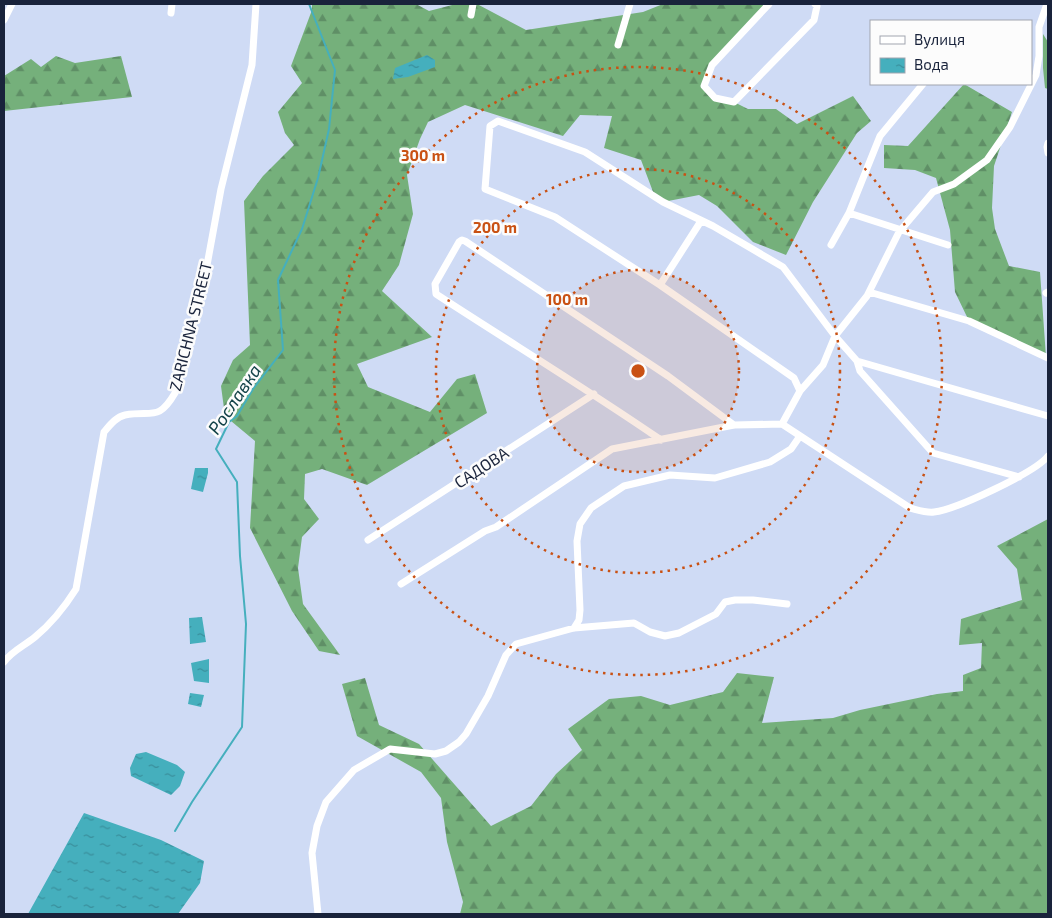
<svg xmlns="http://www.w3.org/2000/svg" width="1052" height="918" font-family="'Exo 2',sans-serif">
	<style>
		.forest { fill: url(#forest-firs) }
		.water { fill: url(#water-ripples) }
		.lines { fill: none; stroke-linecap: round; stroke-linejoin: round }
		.stream { stroke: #45afbd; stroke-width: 2 }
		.minor { stroke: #fff; stroke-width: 7 }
		.ring { fill: none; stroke: #c95113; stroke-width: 2.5; stroke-dasharray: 2.5 5 }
		.labels { text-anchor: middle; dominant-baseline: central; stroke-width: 5; stroke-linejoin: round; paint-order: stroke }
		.street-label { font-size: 16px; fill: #19233b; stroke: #fcfcfc }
		.water-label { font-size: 18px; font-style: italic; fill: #144349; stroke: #fcfcfc }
		.centre { fill: #c95113; stroke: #fcfcfc; stroke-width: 2.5 }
		.ring-label { font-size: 15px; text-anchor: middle; font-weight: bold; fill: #c95113; stroke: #fcfcfc; stroke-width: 5; stroke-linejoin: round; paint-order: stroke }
	</style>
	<defs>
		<pattern id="forest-firs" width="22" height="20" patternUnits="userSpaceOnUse" patternTransform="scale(1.25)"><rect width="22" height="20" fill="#75b07b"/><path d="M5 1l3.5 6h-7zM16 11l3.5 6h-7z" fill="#5f8f66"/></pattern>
		<pattern id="water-ripples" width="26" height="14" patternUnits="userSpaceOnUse" patternTransform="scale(1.25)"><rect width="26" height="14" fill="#45afbd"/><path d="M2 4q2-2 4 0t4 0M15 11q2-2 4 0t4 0" fill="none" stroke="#398e9b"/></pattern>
	</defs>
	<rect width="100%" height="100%" fill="#cfdbf5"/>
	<path class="forest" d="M 312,4 L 416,4 L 429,11 L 456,4 L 477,4 L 526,30 L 643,12 L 663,4 L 769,4 L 712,65 L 704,86 L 715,98 L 734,102 L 748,109 L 776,109 L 797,124 L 853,96 L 871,121 L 857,133 L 813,202 L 786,255 L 753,242 L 717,206 L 699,195 L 663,202 L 655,197 L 641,160 L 604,148 L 612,116 L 580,115 L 563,136 L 465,105 L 428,122 L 420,139 L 407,175 L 413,214 L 399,265 L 382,291 L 432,337 L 357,364 L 368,387 L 430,412 L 457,379 L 475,374 L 487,413 L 367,485 L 322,469 L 305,474 L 304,499 L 319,519 L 302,537 L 298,568 L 303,604 L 340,655 L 319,651 L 292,611 L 250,528 L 255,441 L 225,416 L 221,386 L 233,360 L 250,345 L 244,201 L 263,176 L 294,145 L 285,133 L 278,112 L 302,83 L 291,66 L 312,10 Z
		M 1043,34 L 1048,42 L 1048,89 L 1045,88 L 1043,68 Z
		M 56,56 L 75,63 L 121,56 L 132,97 L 4,111 L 4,76 L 31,59 L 41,67 Z
		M 964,84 L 1012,112 L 994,166 L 992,208 L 995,229 L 1009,266 L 1040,272 L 1046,357 L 969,321 L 955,292 L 950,230 L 936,178 L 915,170 L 884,168 L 884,145 L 908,146 Z
		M 1048,519 L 1048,914 L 460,914 L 463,902 L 447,842 L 441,798 L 421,772 L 357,736 L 342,684 L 365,678 L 379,725 L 419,744 L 491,826 L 531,806 L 556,774 L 582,750 L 568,729 L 609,699 L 641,696 L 670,705 L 723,692 L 737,673 L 774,677 L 762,723 L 833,718 L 860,710 L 937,694 L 963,691 L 963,675 L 981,668 L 982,643 L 959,645 L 961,619 L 1022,600 L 1017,569 L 997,546 Z"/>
	<path class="water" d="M 427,55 L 435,60 L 435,67 L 408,77 L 393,79 L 395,68 Z
		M 195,468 L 208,468 L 208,473 L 203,492 L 191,489 Z
		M 202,617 L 206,642 L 190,644 L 189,618 Z
		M 209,659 L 209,683 L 194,681 L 191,663 Z
		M 190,693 L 204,695 L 201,707 L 188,704 Z
		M 146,752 L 177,765 L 185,772 L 180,786 L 171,795 L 131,776 L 130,768 L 136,754 Z
		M 84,813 L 161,840 L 204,861 L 200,883 L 178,914 L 28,914 Z"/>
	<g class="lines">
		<path class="stream" d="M 175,831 L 192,802 L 242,727 L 246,624 L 240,556 L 237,482 L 216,449 L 229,422 L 237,416 L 253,389 L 283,350 L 278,280 L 302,229 L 318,178 L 329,129 L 335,70 L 309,4"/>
		<path class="minor" d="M 769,4 L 712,65 L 704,86 L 715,98 L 734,102 L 814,20 L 817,6 L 815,4
			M 171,13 L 172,4
			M 471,15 L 473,4
			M 4,20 L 12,4
			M 618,45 L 630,4
			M 1048,143 L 1047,147 L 1048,153
			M 849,213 L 880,136 L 923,84
			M 831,245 L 849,213 L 948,245
			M 660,285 L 701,221
			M 869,292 L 969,321 L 1048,358
			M 1046,293 L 1048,292
			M 857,361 L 1048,416
			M 800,391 L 794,378 L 660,285 L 555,217 L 485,189 L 490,126 L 498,121 L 585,152 L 663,202 L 713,226 L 783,267 L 835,336 L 857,361 L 860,371 L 933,453 L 1019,477
			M 782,424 L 910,508 C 918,510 926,513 934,512 C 955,510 1036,472 1048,456
			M 661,440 C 587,389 511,343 436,294 L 435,284 L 459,242 L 462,240 L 465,241 L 668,376 L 734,425
			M 368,540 L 594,394
			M 401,584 L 485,531 L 496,527 L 612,449 L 734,425 L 782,424 L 800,391 L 823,365 L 835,336 L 867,296 L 899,232 L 933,192 L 954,184 L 987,160 L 1010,127 L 1036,75 L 1039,56 L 1039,27 L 1047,4
			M 574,628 L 579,620 L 580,610 L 577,541 L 580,524 L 591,508 L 624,486 L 670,475 L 715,478 L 770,462 L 791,449 L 800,436
			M 4,662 C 12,651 24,646 35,637 C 52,623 64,608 76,589 L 104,432 C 110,425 116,417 125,415 C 152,410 158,422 175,393 L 203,287 L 221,189 L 252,65 L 256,4
			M 318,914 L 312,853 L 317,826 L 326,802 L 354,770 L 390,749 L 435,754 L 446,751 L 459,742 L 466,734 L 488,696 L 506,655 L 516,644 L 574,628 L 634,623 L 650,632 L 665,636 L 679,633 L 716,614 L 725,602 L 735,600 L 753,600 L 787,604"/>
	</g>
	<circle cx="638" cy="371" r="101" fill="#c95113" fill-opacity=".12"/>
	<g class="ring">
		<circle cx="638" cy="371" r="101"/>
		<circle cx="638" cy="371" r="202"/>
		<circle cx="638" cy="371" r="304"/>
	</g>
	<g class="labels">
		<g class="street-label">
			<text transform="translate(190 326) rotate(-76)">ZARICHNA STREET</text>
			<text transform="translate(481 467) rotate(-33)">САДОВА</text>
		</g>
		<g class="water-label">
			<text transform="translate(234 399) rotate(-56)">Рославка</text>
		</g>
	</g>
	<circle cx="638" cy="371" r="8" class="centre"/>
	<g class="ring-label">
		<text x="423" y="161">300 m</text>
		<text x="495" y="233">200 m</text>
		<text x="567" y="305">100 m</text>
	</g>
	<rect width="1052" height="918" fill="none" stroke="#19233b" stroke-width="10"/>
	<rect x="870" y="20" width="162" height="65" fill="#fcfcfc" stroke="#a1a5af"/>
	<rect x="880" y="36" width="25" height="8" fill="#ffffff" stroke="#a1a5af"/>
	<text x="914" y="45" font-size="15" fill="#19233b">Вулиця</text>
	<rect x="880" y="58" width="25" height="15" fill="url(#water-ripples)" stroke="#a1a5af"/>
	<text x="914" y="70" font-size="15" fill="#19233b">Вода</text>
</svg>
